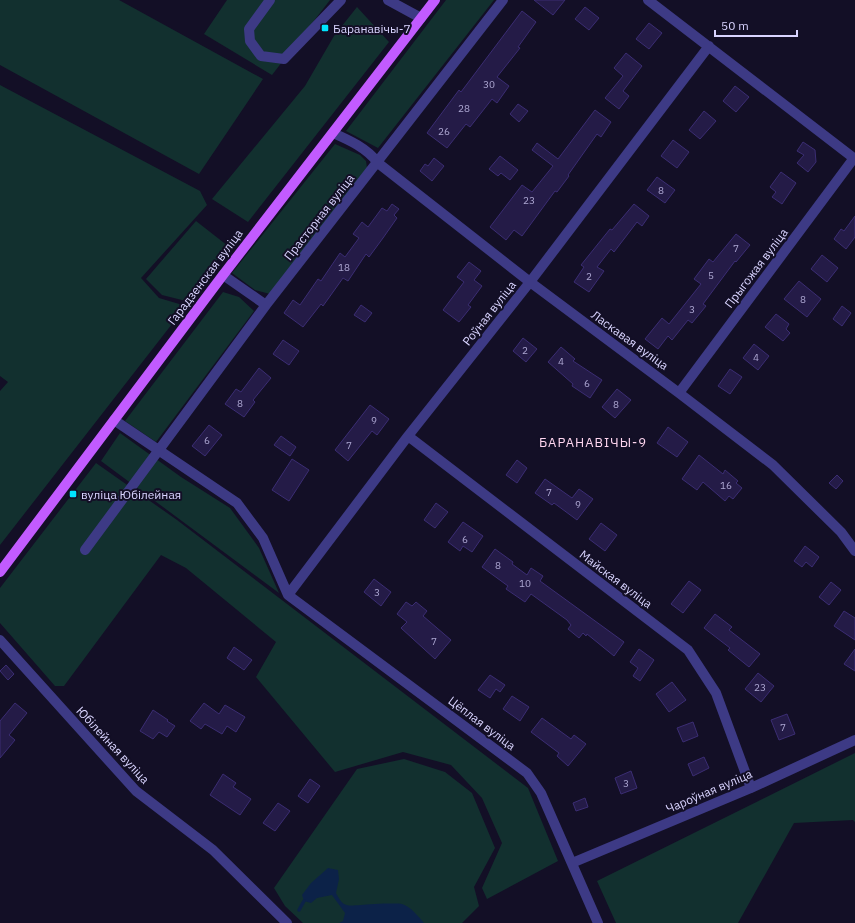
<svg xmlns="http://www.w3.org/2000/svg" width="855" height="923" font-family="'IBM Plex Sans',sans-serif">
	<style>
		.green { fill: #12302f }
		.water { fill: #0c2248 }
		.lines { fill: none; stroke-linecap: round; stroke-linejoin: round }
		.stream { stroke: #0c2248; stroke-width: 3.5 }
		.building { fill: #241b47; stroke: #3b2d73 }
		.minor { stroke: #3d3a85; stroke-width: 10 }
		.major { stroke: #c25bff; stroke-width: 10 }
		.poi-dot { fill: #00e5ff; stroke: #130f26; stroke-width: 1.5 }
		.labels { text-anchor: middle; dominant-baseline: central; stroke-width: 4; stroke-linejoin: round; paint-order: stroke }
		.number-label { font-size: 10px; fill: #aca6d1 }
		.poi-label { font-size: 12px; fill: #d9d4ff; stroke: #130f26; text-anchor: start }
		.street-label { font-size: 12px; fill: #d9d4ff; stroke: #130f26 }
		.neighbourhood-label { font-size: 13px; letter-spacing: 1px; fill: #ffd6f0; stroke: #130f26 }
	</style>
	<rect width="100%" height="100%" fill="#130f26"/>
	<path class="green" d="M 0,0 L 119,0 L 263,79 L 199,174 L 0,65 Z
		M 227,0 L 330,0 L 272,75 L 204,34 Z
		M 446,0 L 494,0 L 378,148 L 346,131 Z
		M 357,7 L 389,42 L 248,222 L 212,199 L 305,86 L 334,36 Z
		M 0,85 L 200,191 L 207,205 L 141,278 L 159,298 L 186,306 L 0,545 L 0,391 L 8,382 L 0,376 Z
		M 335,144 L 360,155 L 366,161 L 367,168 L 270,294 L 255,290 L 232,273 Z
		M 196,221 L 228,246 L 186,301 L 162,295 L 146,279 Z
		M 223,292 L 239,297 L 254,311 L 156,442 L 125,421 Z
		M 120,433 L 181,477 L 230,508 L 259,548 L 279,593 L 101,461 Z
		M 96,463 L 177,520 L 528,788 L 558,861 L 487,899 L 482,888 L 502,843 L 482,798 L 451,765 L 403,752 L 335,772 L 256,677 L 276,642 L 186,568 L 161,555 L 64,686 L 55,686 L 0,623 L 0,588 Z
		M 855,753 L 855,822 L 853,820 L 794,823 L 738,923 L 616,923 L 597,881 Z
		M 404,759 L 445,772 L 472,793 L 495,848 L 474,887 L 479,906 L 462,923 L 303,923 L 285,906 L 274,888 L 357,769 Z"/>
	<path class="water" d="M 328,868 L 338,870 L 339,879 L 336,893 C 343,907 346,906 361,905 C 369,904 396,903 402,904 C 410,906 419,917 424,923 L 339,923 L 343,921 L 345,913 L 332,895 L 317,898 L 311,903 L 304,901 L 302,895 L 311,883 Z"/>
	<g class="lines">
		<path class="stream" d="M 299,910 L 304,901"/>
	</g>
	<path class="building" d="M 534,0 L 565,0 L 553,15 Z
		M 585,7 L 599,18 L 589,30 L 575,19 Z
		M 522,11 L 536,22 L 518,47 L 520,48 L 497,77 L 509,86 L 497,103 L 492,99 L 470,127 L 466,124 L 447,148 L 427,133 L 459,90 L 461,92 Z
		M 649,23 L 662,33 L 649,49 L 636,39 Z
		M 626,53 L 642,66 L 623,91 L 629,96 L 619,109 L 605,98 L 623,76 L 614,68 Z
		M 735,86 L 749,97 L 736,112 L 723,101 Z
		M 518,104 L 528,111 L 519,122 L 510,114 Z
		M 595,110 L 611,122 L 601,137 L 597,134 L 568,175 L 569,176 L 557,192 L 555,191 L 522,236 L 514,230 L 506,240 L 490,227 L 522,185 L 532,192 L 553,166 L 532,150 L 537,143 L 558,159 Z
		M 704,111 L 716,121 L 700,139 L 689,130 Z
		M 673,140 L 689,152 L 677,168 L 661,156 Z
		M 803,142 L 815,150 L 816,162 L 808,172 L 797,163 L 804,155 L 797,151 Z
		M 500,156 L 518,170 L 510,180 L 501,173 L 498,176 L 489,169 Z
		M 434,158 L 444,166 L 432,181 L 420,171 L 425,164 L 428,166 Z
		M 781,172 L 796,183 L 782,204 L 772,197 L 776,192 L 770,187 Z
		M 657,177 L 675,190 L 665,203 L 647,190 Z
		M 392,204 L 399,209 L 394,215 L 397,218 L 383,238 L 369,257 L 366,254 L 348,281 L 343,278 L 323,306 L 321,304 L 303,327 L 284,313 L 293,300 L 300,305 L 318,279 L 321,281 L 340,253 L 345,257 L 359,238 L 353,234 L 362,222 L 368,227 L 382,208 L 387,211 Z
		M 634,204 L 649,216 L 642,226 L 637,222 L 614,252 L 611,249 L 597,267 L 604,271 L 589,292 L 574,282 L 584,267 L 581,265 L 610,229 L 612,230 Z
		M 855,216 L 855,237 L 846,249 L 834,239 L 841,229 L 844,231 Z
		M 736,234 L 750,245 L 736,262 L 735,261 L 703,304 L 706,306 L 692,323 L 688,320 L 672,340 L 668,336 L 658,349 L 645,339 L 662,318 L 669,324 L 701,284 L 694,279 L 709,259 L 713,262 Z
		M 822,255 L 838,268 L 827,282 L 811,269 Z
		M 469,262 L 481,271 L 474,280 L 482,286 L 468,305 L 471,307 L 459,322 L 443,310 L 464,282 L 457,277 Z
		M 799,281 L 821,299 L 807,317 L 784,299 Z
		M 361,305 L 372,313 L 365,322 L 354,315 Z
		M 842,306 L 851,313 L 842,326 L 833,319 Z
		M 776,314 L 789,324 L 786,329 L 790,333 L 783,341 L 765,327 Z
		M 523,338 L 537,349 L 526,362 L 513,351 Z
		M 283,340 L 299,351 L 289,365 L 273,354 Z
		M 754,344 L 769,356 L 758,370 L 743,358 Z
		M 561,347 L 575,359 L 573,361 L 602,380 L 590,398 L 572,386 L 573,384 L 548,362 Z
		M 259,368 L 271,378 L 253,400 L 255,402 L 244,417 L 225,404 L 236,389 L 241,392 Z
		M 730,369 L 742,377 L 730,394 L 718,386 Z
		M 617,389 L 631,400 L 615,418 L 602,407 Z
		M 370,405 L 389,419 L 377,435 L 372,431 L 348,461 L 335,450 Z
		M 209,425 L 222,435 L 205,456 L 192,446 Z
		M 668,427 L 688,442 L 677,457 L 657,443 Z
		M 281,436 L 296,447 L 290,456 L 274,445 Z
		M 699,455 L 723,474 L 725,470 L 738,481 L 736,483 L 742,488 L 733,499 L 729,496 L 725,501 L 703,482 L 697,490 L 682,479 Z
		M 292,459 L 309,470 L 289,501 L 272,490 Z
		M 517,460 L 527,468 L 517,483 L 506,475 Z
		M 837,475 L 843,481 L 836,489 L 829,483 Z
		M 545,479 L 572,498 L 579,489 L 593,499 L 577,520 L 554,503 L 552,505 L 535,493 Z
		M 436,503 L 448,512 L 435,528 L 424,520 Z
		M 463,522 L 483,536 L 472,552 L 463,546 L 460,551 L 448,542 Z
		M 601,523 L 617,535 L 605,551 L 589,539 Z
		M 805,546 L 819,557 L 812,567 L 806,562 L 802,567 L 794,561 Z
		M 495,549 L 513,562 L 512,564 L 527,575 L 531,568 L 543,576 L 540,581 L 624,642 L 614,656 L 587,634 L 586,636 L 583,633 L 579,638 L 568,629 L 571,625 L 567,620 L 531,594 L 525,602 L 506,589 L 508,586 L 482,567 Z
		M 374,579 L 391,592 L 381,606 L 364,592 Z
		M 689,581 L 701,590 L 683,613 L 671,604 Z
		M 831,582 L 841,590 L 829,605 L 819,597 Z
		M 406,602 L 412,606 L 416,602 L 427,611 L 423,616 L 451,640 L 435,659 L 401,628 L 407,622 L 397,614 Z
		M 844,611 L 855,618 L 855,640 L 834,626 Z
		M 715,614 L 732,627 L 729,630 L 760,654 L 749,667 L 728,650 L 730,648 L 704,628 Z
		M 234,647 L 252,660 L 244,670 L 227,658 Z
		M 639,649 L 654,660 L 640,681 L 633,676 L 638,668 L 630,662 Z
		M 855,649 L 855,671 L 844,664 Z
		M 6,665 L 14,674 L 8,680 L 0,671 Z
		M 758,673 L 774,686 L 761,702 L 745,689 Z
		M 490,675 L 505,685 L 500,692 L 496,689 L 490,698 L 478,690 Z
		M 672,682 L 686,700 L 669,712 L 656,694 Z
		M 512,696 L 529,707 L 520,721 L 503,709 Z
		M 15,703 L 27,713 L 9,735 L 15,740 L 0,758 L 0,721 Z
		M 204,703 L 219,714 L 225,705 L 245,717 L 236,732 L 227,726 L 222,734 L 205,724 L 201,729 L 190,721 Z
		M 153,710 L 168,720 L 167,721 L 175,726 L 167,737 L 159,732 L 153,739 L 140,731 Z
		M 787,714 L 795,734 L 779,740 L 771,720 Z
		M 542,718 L 571,739 L 574,735 L 586,744 L 568,766 L 557,756 L 559,753 L 531,732 Z
		M 693,722 L 698,736 L 683,742 L 677,728 Z
		M 704,757 L 709,768 L 693,776 L 688,764 Z
		M 631,771 L 637,788 L 621,794 L 615,778 Z
		M 223,774 L 236,783 L 233,787 L 251,799 L 240,815 L 210,795 Z
		M 310,779 L 320,786 L 308,803 L 298,796 Z
		M 585,798 L 588,807 L 576,811 L 573,803 Z
		M 278,803 L 290,811 L 275,831 L 263,823 Z"/>
	<g class="lines">
		<path class="minor" d="M 270,0 L 249,29 L 250,41 L 261,56 L 284,59 L 341,0
			M 388,0 L 421,18
			M 648,0 L 855,159
			M 333,133 C 349,140 367,148 378,163 L 530,282 L 679,393 L 773,465 L 841,532 L 855,551
			M 223,275 L 266,305
			M 679,393 L 854,158
			M 114,420 L 237,503 L 263,538 L 288,595 L 527,773 L 541,793 L 598,923
			M 408,436 L 688,650 L 716,693 L 751,788
			M 85,550 L 266,305 L 503,0
			M 288,595 L 408,436 L 530,282 L 709,46
			M 0,640 L 136,791 L 213,850 L 287,923
			M 572,863 L 751,788 L 855,740"/>
		<path class="major" d="M 0,572 L 223,275 L 435,0"/>
	</g>
	<g class="poi-dot">
		<rect x="321" y="24" width="8" height="8" rx="2"/>
		<rect x="69" y="490" width="8" height="8" rx="2"/>
	</g>
	<g class="labels">
		<g class="number-label">
			<text x="489" y="84">30</text>
			<text x="464" y="108">28</text>
			<text x="444" y="131">26</text>
			<text x="661" y="190">8</text>
			<text x="529" y="200">23</text>
			<text x="736" y="248">7</text>
			<text x="344" y="267">18</text>
			<text x="711" y="275">5</text>
			<text x="589" y="276">2</text>
			<text x="803" y="299">8</text>
			<text x="692" y="309">3</text>
			<text x="525" y="350">2</text>
			<text x="756" y="357">4</text>
			<text x="561" y="361">4</text>
			<text x="587" y="383">6</text>
			<text x="240" y="403">8</text>
			<text x="616" y="404">8</text>
			<text x="374" y="420">9</text>
			<text x="207" y="440">6</text>
			<text x="349" y="445">7</text>
			<text x="726" y="485">16</text>
			<text x="549" y="492">7</text>
			<text x="578" y="504">9</text>
			<text x="465" y="539">6</text>
			<text x="498" y="565">8</text>
			<text x="525" y="583">10</text>
			<text x="377" y="592">3</text>
			<text x="434" y="641">7</text>
			<text x="760" y="687">23</text>
			<text x="783" y="727">7</text>
			<text x="626" y="783">3</text>
		</g>
		<g class="poi-label">
			<text x="333" y="28">Баранавічы-7</text>
			<text x="81" y="494">вуліца Юбілейная</text>
		</g>
		<g class="street-label">
			<text transform="translate(319 217) rotate(-52)">Прасторная вуліца</text>
			<text transform="translate(756 268) rotate(-53)">Прыгожая вуліца</text>
			<text transform="translate(205 277) rotate(-53)">Гарадзенская вуліца</text>
			<text transform="translate(489 313) rotate(-52)">Роўная вуліца</text>
			<text transform="translate(630 340) rotate(36)">Ласкавая вуліца</text>
			<text transform="translate(616 579) rotate(37)">Майская вуліца</text>
			<text transform="translate(482 723) rotate(37)">Цёплая вуліца</text>
			<text transform="translate(113 745) rotate(47)">Юбілейная вуліца</text>
			<text transform="translate(709 791) rotate(-23)">Чароўная вуліца</text>
		</g>
		<g class="neighbourhood-label">
			<text x="593" y="442">БАРАНАВІЧЫ-9</text>
		</g>
	</g>
	<path d="M715 30v6h82v-6" fill="none" stroke="#d9d4ff" stroke-width="2"/>
	<text x="721" y="30" font-size="12" fill="#d9d4ff" stroke="#130f26" stroke-width="3" paint-order="stroke">50 m</text>
</svg>
